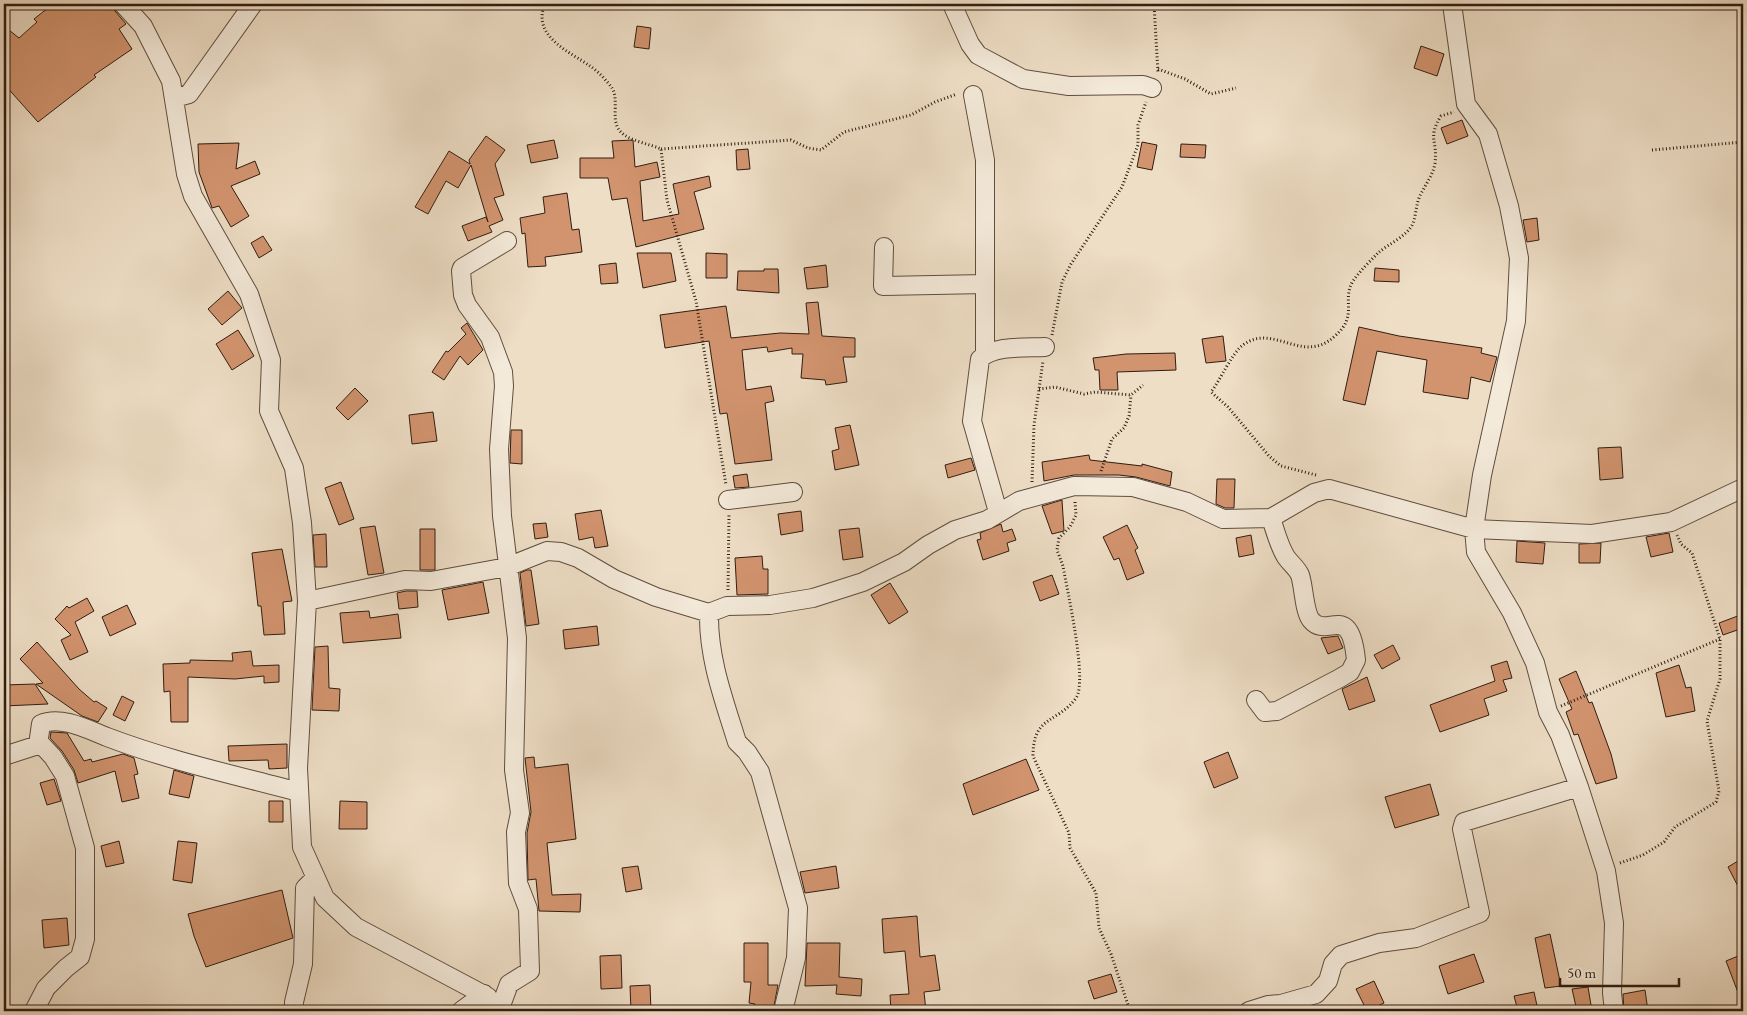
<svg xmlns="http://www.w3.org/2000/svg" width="1747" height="1015" font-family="'EB Garamond',serif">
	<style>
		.building { fill: #d2946f; stroke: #301d11 }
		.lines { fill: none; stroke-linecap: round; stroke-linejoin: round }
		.minor-casing { stroke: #604d3e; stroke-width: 20 }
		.path { stroke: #301d11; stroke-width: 3; stroke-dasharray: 1 2.5; stroke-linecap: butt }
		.minor { stroke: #f4eada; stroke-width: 18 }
	</style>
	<rect width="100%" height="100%" fill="#eedec6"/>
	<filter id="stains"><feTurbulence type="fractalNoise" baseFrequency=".004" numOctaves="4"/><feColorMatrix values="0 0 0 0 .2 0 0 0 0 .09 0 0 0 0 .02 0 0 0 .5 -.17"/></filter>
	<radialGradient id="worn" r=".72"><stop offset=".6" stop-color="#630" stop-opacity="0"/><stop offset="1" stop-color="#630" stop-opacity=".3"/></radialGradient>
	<path class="building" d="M 53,4 L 113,4 L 115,11 L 126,24 L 119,29 L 132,49 L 94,75 L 96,77 L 38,122 L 4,84 L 4,26 L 19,38 L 37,22 L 34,19 Z
		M 637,26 L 651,28 L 649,49 L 634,47 Z
		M 1421,46 L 1444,54 L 1437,76 L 1414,68 Z
		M 1462,120 L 1468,136 L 1447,144 L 1441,128 Z
		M 486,136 L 505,150 L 495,164 L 504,195 L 494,198 L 503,220 L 489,226 L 492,232 L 468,241 L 462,226 L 486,217 L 488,222 L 471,165 L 458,188 L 446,181 L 428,214 L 415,207 L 449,151 L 470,164 L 469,160 Z
		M 554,140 L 558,158 L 531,163 L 527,145 Z
		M 633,140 L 635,167 L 657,162 L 660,177 L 640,181 L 643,221 L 679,214 L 673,184 L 709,176 L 711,187 L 694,192 L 704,229 L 636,247 L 627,198 L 612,200 L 608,178 L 580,178 L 580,158 L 614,158 L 612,141 Z
		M 1142,142 L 1157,145 L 1152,170 L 1137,167 Z
		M 239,143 L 236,169 L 255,161 L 260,174 L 231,186 L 249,216 L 231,227 L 219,206 L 212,208 L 211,205 L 199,172 L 198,144 Z
		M 1181,144 L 1206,145 L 1205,158 L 1180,157 Z
		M 748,149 L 750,169 L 737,170 L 736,150 Z
		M 567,193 L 572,230 L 579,229 L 582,252 L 545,257 L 546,266 L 528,267 L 525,233 L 522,234 L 520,218 L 545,213 L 543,197 Z
		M 1537,218 L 1539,240 L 1527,242 L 1523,220 Z
		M 263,236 L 272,250 L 259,258 L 251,243 Z
		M 637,253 L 671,253 L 676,281 L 643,288 Z
		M 706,253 L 727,254 L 727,278 L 706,278 Z
		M 616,263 L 618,283 L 601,284 L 599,265 Z
		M 826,265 L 828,287 L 807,289 L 804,268 Z
		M 1375,268 L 1399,270 L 1399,282 L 1374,281 Z
		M 764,269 L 778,269 L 779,293 L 737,290 L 738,271 L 764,271 Z
		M 228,291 L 242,308 L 222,325 L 208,309 Z
		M 818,302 L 822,336 L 855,338 L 855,357 L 843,357 L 847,382 L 826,385 L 825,380 L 801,378 L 803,354 L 792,354 L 792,348 L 768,352 L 767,347 L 742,350 L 746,390 L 771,386 L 774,401 L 765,403 L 772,460 L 735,464 L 727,413 L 720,414 L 709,341 L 665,348 L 660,315 L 726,306 L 731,338 L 780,333 L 809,334 L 806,303 Z
		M 467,323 L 483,350 L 468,365 L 460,356 L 444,380 L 432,372 L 446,351 L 448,352 L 466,334 L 461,328 Z
		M 1359,327 L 1399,336 L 1482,348 L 1481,353 L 1497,357 L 1490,382 L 1471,377 L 1468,399 L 1423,392 L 1427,360 L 1377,351 L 1365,405 L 1343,400 Z
		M 238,330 L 254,356 L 232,370 L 216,344 Z
		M 1223,336 L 1226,361 L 1206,363 L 1202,339 Z
		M 1175,353 L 1176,370 L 1117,372 L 1118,390 L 1100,390 L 1099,370 L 1095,370 L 1093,358 L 1126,354 Z
		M 355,388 L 368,401 L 348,420 L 336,408 Z
		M 433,412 L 437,441 L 412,444 L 409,415 Z
		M 850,425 L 859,465 L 835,470 L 832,451 L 839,449 L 835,428 Z
		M 511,430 L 522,430 L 522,464 L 510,463 Z
		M 1621,447 L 1623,478 L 1600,480 L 1598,448 Z
		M 1089,455 L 1090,460 L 1142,466 L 1142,464 L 1172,472 L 1170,486 L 1136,477 L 1119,475 L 1074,475 L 1044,481 L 1042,462 Z
		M 971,458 L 975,470 L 948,478 L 945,465 Z
		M 747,474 L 749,487 L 735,488 L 733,476 Z
		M 1217,479 L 1235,479 L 1234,508 L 1225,508 L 1216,504 Z
		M 341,482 L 354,519 L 339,525 L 325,488 Z
		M 1062,500 L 1064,531 L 1052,534 L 1042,506 Z
		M 601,510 L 608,546 L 595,548 L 593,537 L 579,540 L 575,514 Z
		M 801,511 L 803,531 L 781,535 L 778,514 Z
		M 546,523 L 548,537 L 535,539 L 533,524 Z
		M 1001,524 L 1003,532 L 1012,529 L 1016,540 L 1007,543 L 1009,551 L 983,560 L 977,540 L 981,539 L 980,533 Z
		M 1127,525 L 1138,548 L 1135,550 L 1144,573 L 1127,580 L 1119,558 L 1114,560 L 1103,537 Z
		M 375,526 L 384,573 L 368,575 L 360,528 Z
		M 859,528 L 863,557 L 843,560 L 839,530 Z
		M 420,529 L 435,529 L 435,570 L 420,570 Z
		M 1669,533 L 1673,552 L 1651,557 L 1646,537 Z
		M 326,534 L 327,567 L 315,567 L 313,535 Z
		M 1251,535 L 1254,554 L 1239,557 L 1236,538 Z
		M 1517,541 L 1545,543 L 1543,564 L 1516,562 Z
		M 1601,543 L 1600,563 L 1579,563 L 1579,544 Z
		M 282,549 L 292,601 L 283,602 L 285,634 L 264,635 L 261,606 L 258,606 L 252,553 Z
		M 762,556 L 763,569 L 768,569 L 768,594 L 737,595 L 735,558 Z
		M 527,570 L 531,570 L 539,624 L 526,626 L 520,573 Z
		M 1052,575 L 1059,594 L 1040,601 L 1033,582 Z
		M 483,582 L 489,613 L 448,620 L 442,590 Z
		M 890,583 L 908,612 L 889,624 L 871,595 Z
		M 406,591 L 417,591 L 418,607 L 399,609 L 397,593 Z
		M 87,598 L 94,611 L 75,622 L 88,652 L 70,660 L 61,640 L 71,635 L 55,619 L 67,606 L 69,608 Z
		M 127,605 L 136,624 L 110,636 L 102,617 Z
		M 369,611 L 370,618 L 398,614 L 401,638 L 343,643 L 340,613 Z
		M 1743,614 L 1743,628 L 1723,635 L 1719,623 Z
		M 597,626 L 599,645 L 565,649 L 563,630 Z
		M 1338,636 L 1343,648 L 1328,654 L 1321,638 Z
		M 37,642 L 79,689 L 94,702 L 96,701 L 107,708 L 98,722 L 82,716 L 36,684 L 43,683 L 20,659 Z
		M 1393,645 L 1400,659 L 1382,669 L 1374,655 Z
		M 328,646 L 329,688 L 340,689 L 339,711 L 312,710 L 315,647 Z
		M 251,651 L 253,666 L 279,665 L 279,682 L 264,683 L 264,676 L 235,679 L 188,677 L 188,722 L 171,722 L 170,691 L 164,692 L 163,664 L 190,663 L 190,660 L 233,661 L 232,653 Z
		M 1507,661 L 1512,678 L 1503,680 L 1507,691 L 1484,699 L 1489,715 L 1440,732 L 1430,705 L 1495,681 L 1491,666 Z
		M 1679,665 L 1686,688 L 1691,687 L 1695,711 L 1666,717 L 1656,673 Z
		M 1576,671 L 1589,703 L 1592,702 L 1611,754 L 1617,778 L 1596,784 L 1578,734 L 1574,735 L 1566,712 L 1572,709 L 1559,679 Z
		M 1367,677 L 1375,701 L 1349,710 L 1342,689 Z
		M 35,684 L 48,704 L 4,706 L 4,685 Z
		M 122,696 L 134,702 L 125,721 L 113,715 Z
		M 51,732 L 67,733 L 84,761 L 91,759 L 92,762 L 123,754 L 134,758 L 138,774 L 134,775 L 139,798 L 122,802 L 115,771 L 78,783 L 74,770 L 62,751 L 50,738 Z
		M 287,744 L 287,768 L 269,769 L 268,760 L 229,761 L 228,746 Z
		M 1228,752 L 1238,778 L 1214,788 L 1204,762 Z
		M 534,757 L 535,768 L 568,764 L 576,839 L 547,843 L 552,895 L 581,894 L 580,912 L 539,911 L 536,879 L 528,880 L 527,833 L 531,812 L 525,758 Z
		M 1026,759 L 1039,790 L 973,815 L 963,784 Z
		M 174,770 L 194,776 L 189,798 L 169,794 Z
		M 54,779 L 61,801 L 47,805 L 40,783 Z
		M 1430,784 L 1439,815 L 1395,828 L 1385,797 Z
		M 269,801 L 283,801 L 283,822 L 269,822 Z
		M 340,801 L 367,802 L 367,829 L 339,829 Z
		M 119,841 L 124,863 L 106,867 L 101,846 Z
		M 178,841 L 197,843 L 192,883 L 173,880 Z
		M 1743,858 L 1743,896 L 1728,867 Z
		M 638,866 L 642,889 L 626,892 L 622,868 Z
		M 836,866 L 839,888 L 805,893 L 800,872 Z
		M 282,890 L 293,938 L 206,967 L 194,936 L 188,914 Z
		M 917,916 L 920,957 L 935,955 L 940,990 L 924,992 L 926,1011 L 891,1011 L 890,995 L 909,994 L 905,951 L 884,953 L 882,919 Z
		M 67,918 L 69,945 L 44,948 L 42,920 Z
		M 1550,934 L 1561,986 L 1545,988 L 1535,938 Z
		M 744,943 L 768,943 L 768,985 L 778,985 L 773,1011 L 752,1011 L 755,1004 L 749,1003 L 751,982 L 744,982 Z
		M 807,943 L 840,943 L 839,977 L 862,979 L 861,996 L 836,994 L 837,985 L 805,986 Z
		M 1474,954 L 1484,982 L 1448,994 L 1439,966 Z
		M 1743,954 L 1743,1003 L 1742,1003 L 1726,961 Z
		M 621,955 L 622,988 L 601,989 L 600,956 Z
		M 1111,974 L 1117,992 L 1094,999 L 1088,981 Z
		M 1374,981 L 1384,1003 L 1367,1011 L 1356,989 Z
		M 650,985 L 651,1011 L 631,1011 L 630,986 Z
		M 1588,987 L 1592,1011 L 1577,1011 L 1572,989 Z
		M 1645,990 L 1648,1011 L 1624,1011 L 1623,994 Z
		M 1534,992 L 1538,1010 L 1518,1011 L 1514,996 Z"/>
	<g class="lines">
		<defs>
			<path id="minor" d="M 123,4 L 143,26 L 171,81 L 186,174 L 193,196 L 249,294 L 271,360 L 269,411 L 294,468 L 302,523 L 307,601 L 298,768 L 302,847 L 325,898 L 356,927 L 488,997 L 493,1011
				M 952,4 L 970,44 L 978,55 L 1023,79 L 1069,86 L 1143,85 L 1152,88
				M 1452,4 L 1466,104 L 1488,134 L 1509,206 L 1519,258 L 1516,321 L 1482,475 L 1474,529 L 1476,552 L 1512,613 L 1535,663 L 1548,712 L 1560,735 L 1579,787 L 1606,871 L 1614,923 L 1612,993 L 1614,1011
				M 973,95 L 985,160 L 985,354
				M 174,98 L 189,94 L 253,4
				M 884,247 L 883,286 L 985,284
				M 728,500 L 793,492
				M 998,512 L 972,421 L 980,359 C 994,345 1026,348 1045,347
				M 307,601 L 405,580 L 431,581 L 507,567 L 547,551 L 561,552 L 578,558 L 614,579 L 656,597 L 709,613 L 727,606 L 770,605 L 813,598 L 863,582 L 904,562 L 928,545 L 955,530 L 987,520 L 1019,501 L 1074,486 L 1133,487 L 1187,502 L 1223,519 L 1271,518 L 1314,493 L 1329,489 L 1474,529 L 1592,534 L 1671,522 L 1743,488
				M 709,613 C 708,658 724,700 737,742 L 747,752 L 760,772 L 798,908 L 796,958 L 783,1011
				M 1256,700 L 1265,712 L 1277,711 L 1340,678 L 1350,672 L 1356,660 C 1350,600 1327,640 1311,620 C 1304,611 1304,587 1300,575 C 1297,568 1290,563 1286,557 C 1279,546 1275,530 1271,518
				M 4,756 L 38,745 L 41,724 C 61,715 89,730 107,737 C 170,761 235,775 299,792
				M 34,1011 L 46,988 L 66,968 L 80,957 L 85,939 L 85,848 L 65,776 L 53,757 L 40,743
				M 294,1011 L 294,1002 L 303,964 L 305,888 L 315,878
				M 461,1011 L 484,994
				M 499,1011 L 509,984 L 530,971 L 528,909 L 518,883 L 516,832 L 520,813 L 514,770 L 517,638 L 502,516 L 499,449 L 504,386 L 503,372 L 490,337 L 467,305 L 463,295 L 461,271 L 462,268 L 507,241
				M 1249,1011 L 1268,1005 L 1281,1004 L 1316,994 L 1328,981 L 1333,964 L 1341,955 L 1379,943 L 1416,938 L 1480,913 L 1462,829 L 1464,822 L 1579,787"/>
		</defs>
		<use href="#minor" class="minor-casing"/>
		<path class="path" d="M 545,4 C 531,36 570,52 590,66 C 598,71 607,81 612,88 C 620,101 609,122 622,133 C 630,141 650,144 661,149 L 667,200 L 696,301 L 726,485
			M 1154,4 L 1158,73
			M 1158,69 L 1185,79 L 1211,94 L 1236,88
			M 661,149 L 791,140 L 808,148 L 821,150 L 844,132 L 911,115 L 935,102 L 957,94
			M 1652,150 L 1743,142
			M 1052,335 L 1062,282 L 1071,264 L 1122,187 L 1138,145 L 1138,125 L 1146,102
			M 1039,389 L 1055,387 L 1084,394 L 1095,392 L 1131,395 L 1143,385
			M 1101,471 L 1112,439 L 1124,428 L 1129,416 L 1131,395
			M 1316,475 L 1281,466 L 1269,456 L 1228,407 L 1211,392 C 1221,379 1232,353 1243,345 C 1274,322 1302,366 1335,336 C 1359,315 1341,301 1353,281 C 1360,271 1370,261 1378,253 C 1388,244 1408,236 1413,223 C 1416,215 1416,206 1419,198 C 1424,186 1433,176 1435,163 C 1438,141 1427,138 1441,116 L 1454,112
			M 1032,482 L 1034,425 L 1043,361
			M 1075,502 L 1076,515 L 1070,527 L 1059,538 L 1057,550 L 1063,566 C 1067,590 1088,681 1076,698 C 1057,724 1033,715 1033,756 L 1069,833 L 1070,848 L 1096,893 L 1099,928 L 1111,954 L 1130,1011
			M 728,590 L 729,514
			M 1561,706 L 1720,639
			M 1620,863 L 1643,855 L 1664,842 L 1675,827 L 1716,802 L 1719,791 L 1707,721 L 1720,679 L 1720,639 L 1692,553 L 1681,544 L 1677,535"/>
		<use href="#minor" class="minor"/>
	</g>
	<rect width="1747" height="1015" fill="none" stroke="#eedec6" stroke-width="20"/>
	<rect x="5" y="5" width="1737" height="1005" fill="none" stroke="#301d11" stroke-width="2.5"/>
	<rect x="10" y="10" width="1727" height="995" fill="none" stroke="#301d11"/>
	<path d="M1560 978v8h119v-8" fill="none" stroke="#301d11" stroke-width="2.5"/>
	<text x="1567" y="978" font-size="15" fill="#301d11" stroke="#f4eada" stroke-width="4" paint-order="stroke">50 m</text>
	<rect width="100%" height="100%" filter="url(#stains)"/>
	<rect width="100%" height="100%" fill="url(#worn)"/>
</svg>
